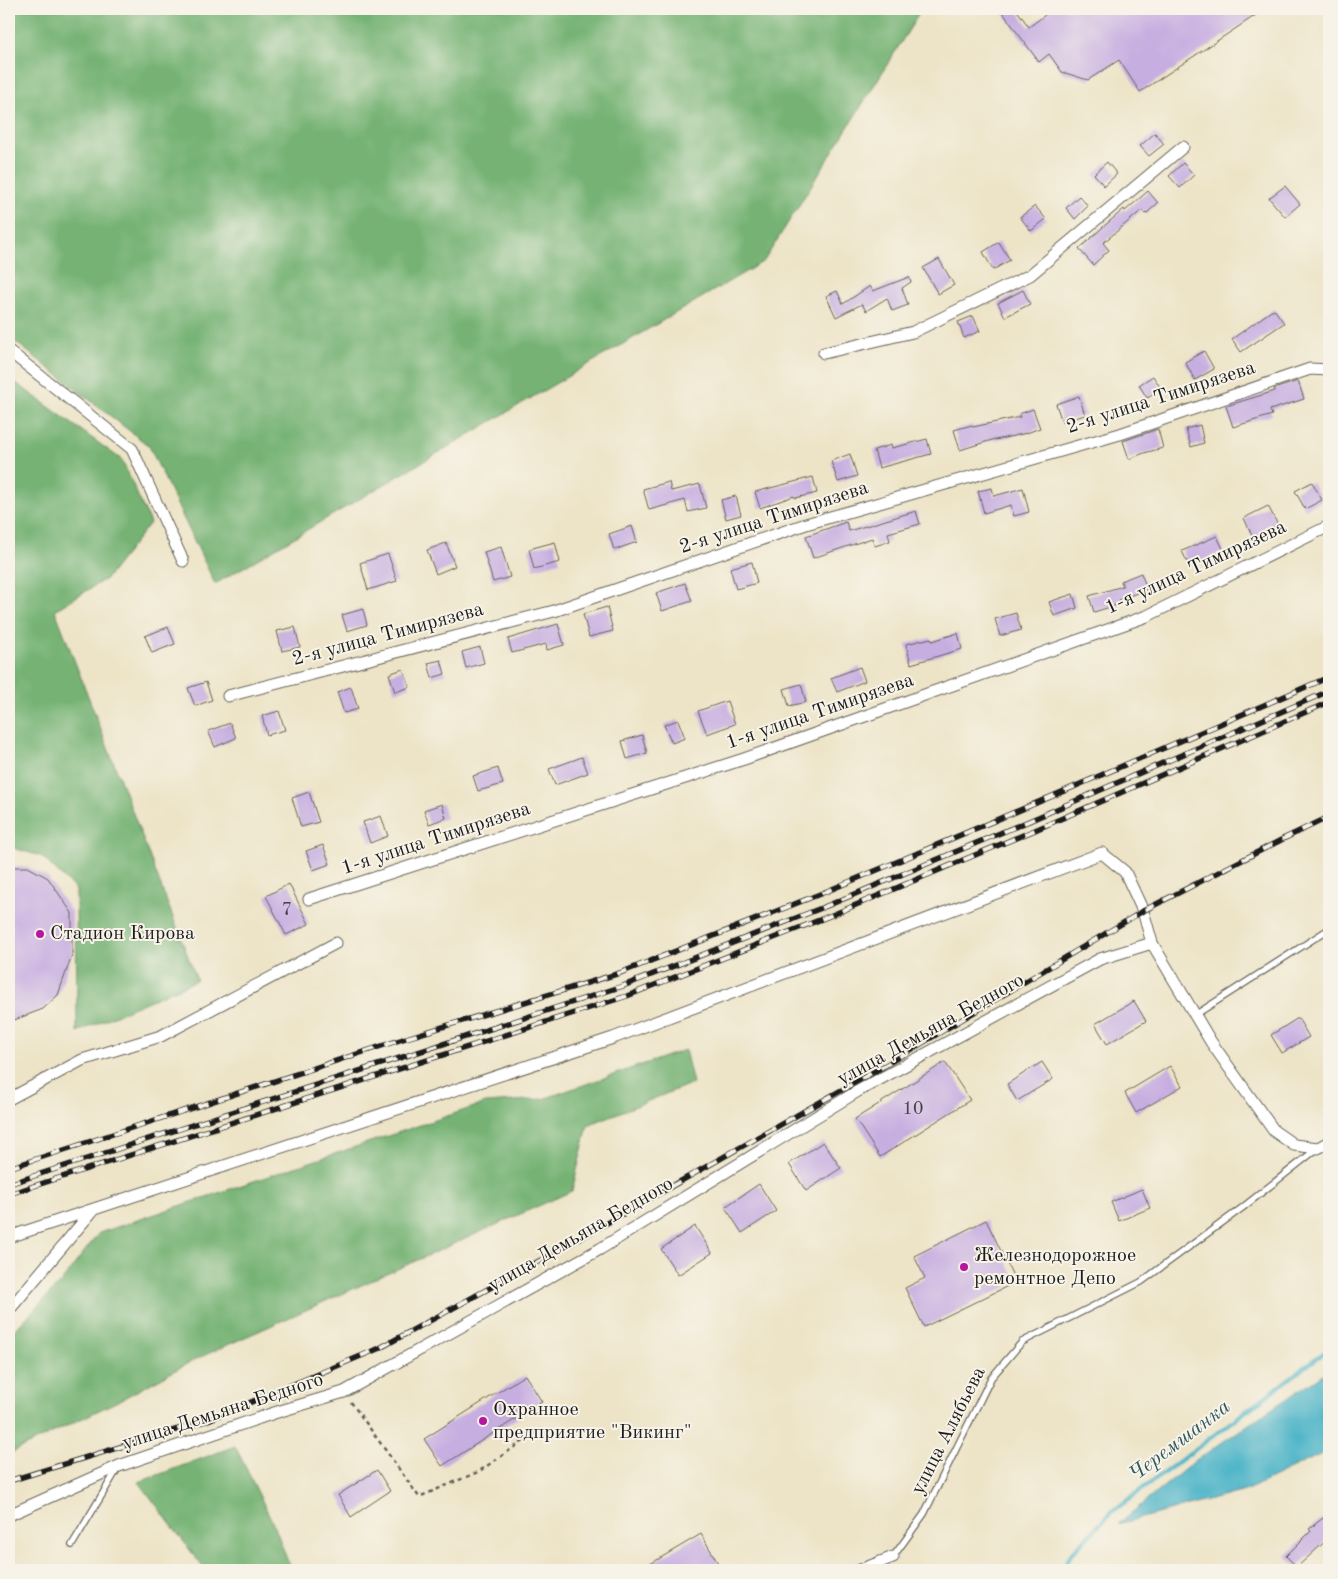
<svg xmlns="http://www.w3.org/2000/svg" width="1338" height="1579" font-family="'Old Standard TT',serif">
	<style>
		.forest { fill: #74b273; stroke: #486748 }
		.water { fill: #49b3c7; stroke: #326872 }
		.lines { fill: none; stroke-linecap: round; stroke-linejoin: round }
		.stream { stroke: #49b3c7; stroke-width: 4.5 }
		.building { fill: #c7aee1 }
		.lane-casing { stroke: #656258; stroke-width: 8 }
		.street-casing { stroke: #656258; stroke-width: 13 }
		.path { stroke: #656258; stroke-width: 2.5; stroke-dasharray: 4 4; stroke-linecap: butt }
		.lane { stroke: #fff; stroke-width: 5.5 }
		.street { stroke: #fff; stroke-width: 11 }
		.rail-casing { stroke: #1c1c1c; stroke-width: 5.5 }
		.rail { stroke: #f7f3e8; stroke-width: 4; stroke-dasharray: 11; stroke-linecap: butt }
		.poi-dot { fill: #b5179e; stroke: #f7f3e8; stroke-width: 2 }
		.labels { text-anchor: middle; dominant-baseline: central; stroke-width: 4; stroke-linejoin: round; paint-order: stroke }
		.number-label { font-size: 18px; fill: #47404d }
		.street-label { font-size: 20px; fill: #1c1c1c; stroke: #f7f3e8 }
		.poi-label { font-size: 20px; fill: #1c1c1c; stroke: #f7f3e8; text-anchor: start }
		.water-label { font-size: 21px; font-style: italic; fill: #2e5860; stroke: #f7f3e8 }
	</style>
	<rect width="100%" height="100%" fill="#f7f3e8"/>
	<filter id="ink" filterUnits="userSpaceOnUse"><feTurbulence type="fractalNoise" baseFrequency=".02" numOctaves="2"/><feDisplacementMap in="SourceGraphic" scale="10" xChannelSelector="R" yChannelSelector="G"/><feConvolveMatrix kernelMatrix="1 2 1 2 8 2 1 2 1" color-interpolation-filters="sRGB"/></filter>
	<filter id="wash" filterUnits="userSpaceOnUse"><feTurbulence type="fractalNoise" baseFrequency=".0096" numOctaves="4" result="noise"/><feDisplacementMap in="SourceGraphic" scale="20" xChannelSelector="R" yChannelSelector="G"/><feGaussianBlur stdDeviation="1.12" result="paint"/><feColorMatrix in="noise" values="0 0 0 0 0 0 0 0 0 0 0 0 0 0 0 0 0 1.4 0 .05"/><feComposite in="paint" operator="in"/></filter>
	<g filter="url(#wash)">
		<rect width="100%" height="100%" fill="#ede4c7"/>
		<path class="forest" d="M 9,9 L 922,9 L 764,261 L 215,584 L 149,446 L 9,337 Z
			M 9,374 L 12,380 L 122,460 L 150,523 L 107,578 L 55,610 L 197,980 L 77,1032 L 76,890 L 41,856 L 9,847 Z
			M 685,1050 L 693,1083 L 588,1125 L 572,1191 L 194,1360 L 122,1399 L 9,1454 L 9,1336 L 60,1283 L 99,1233 L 486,1103 L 543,1099 Z
			M 235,1446 L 275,1527 L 291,1570 L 205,1570 L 139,1482 Z"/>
		<path class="water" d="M 1329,1370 L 1329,1449 L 1328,1451 L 1245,1491 L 1118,1524 L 1196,1460 Z"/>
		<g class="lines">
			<path class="stream" d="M 1061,1570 L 1072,1553 L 1113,1511 L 1329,1349"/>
		</g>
		<g id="blocks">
			<path class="building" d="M 1000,9 L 1016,9 L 1029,27 L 1053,9 L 1265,9 L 1140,92 L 1119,60 L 1088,80 L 1062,72 L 1049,54 L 1039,62 Z
				M 1155,133 L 1164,144 L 1149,156 L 1140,146 Z
				M 1107,162 L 1117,174 L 1104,186 L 1094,174 Z
				M 1183,163 L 1194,175 L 1180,188 L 1169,176 Z
				M 1285,186 L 1300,204 L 1285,217 L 1269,198 Z
				M 1148,191 L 1158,203 L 1146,214 L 1142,210 L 1103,243 L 1109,250 L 1093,265 L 1079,249 L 1103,227 L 1124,209 L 1125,211 Z
				M 1079,196 L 1088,206 L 1075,219 L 1066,208 Z
				M 1035,206 L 1046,219 L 1031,231 L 1020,217 Z
				M 999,242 L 1010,260 L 993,270 L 983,252 Z
				M 939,259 L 954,285 L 938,294 L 923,268 Z
				M 909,277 L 911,282 L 902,288 L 908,305 L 892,311 L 887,298 L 866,311 L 862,304 L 836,317 L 826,296 L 837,291 L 843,304 L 870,286 L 873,291 Z
				M 1023,290 L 1030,304 L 1005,317 L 998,303 Z
				M 1274,309 L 1284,323 L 1241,352 L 1232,339 Z
				M 973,316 L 980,331 L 964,338 L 958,322 Z
				M 1204,351 L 1214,369 L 1195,380 L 1185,362 Z
				M 1153,376 L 1162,390 L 1147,398 L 1139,385 Z
				M 1298,381 L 1304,399 L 1270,410 L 1272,415 L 1233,427 L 1226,406 L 1275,391 L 1274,389 Z
				M 1079,396 L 1085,415 L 1062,422 L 1056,404 Z
				M 1033,409 L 1040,428 L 1027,433 L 995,440 L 995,439 L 960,450 L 954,430 L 972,425 L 973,427 L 1020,417 L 1019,414 Z
				M 1200,425 L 1204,443 L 1191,447 L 1186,429 Z
				M 1158,429 L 1163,448 L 1144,453 L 1129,459 L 1123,441 Z
				M 927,439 L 931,454 L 879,468 L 874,450 L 891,445 L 892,448 Z
				M 850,454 L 857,476 L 838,482 L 831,461 Z
				M 813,477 L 817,493 L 795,498 L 794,496 L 760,508 L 755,492 Z
				M 669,482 L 671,491 L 700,484 L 706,508 L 688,512 L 685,500 L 649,510 L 643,489 Z
				M 1312,482 L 1322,500 L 1305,509 L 1295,491 Z
				M 992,488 L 994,496 L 1023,488 L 1029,512 L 1014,516 L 1011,505 L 984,513 L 978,491 Z
				M 736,496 L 741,515 L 726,519 L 721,500 Z
				M 1268,506 L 1278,525 L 1253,538 L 1244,518 Z
				M 916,511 L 920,524 L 888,533 L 890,541 L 875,546 L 872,538 L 813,558 L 806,536 L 846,522 L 849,531 Z
				M 632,526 L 637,542 L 614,550 L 609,534 Z
				M 1217,536 L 1224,551 L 1189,566 L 1182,551 Z
				M 555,542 L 560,562 L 534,569 L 529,549 Z
				M 446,543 L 455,566 L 436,574 L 427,550 Z
				M 501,547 L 510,577 L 493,582 L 484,552 Z
				M 388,554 L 397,581 L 368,590 L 360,563 Z
				M 752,562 L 757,583 L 736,589 L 730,568 Z
				M 1141,573 L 1147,589 L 1119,600 L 1120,604 L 1094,612 L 1089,596 L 1123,586 L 1121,581 Z
				M 685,583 L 692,601 L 662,611 L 656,593 Z
				M 1073,594 L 1077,608 L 1054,616 L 1049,602 Z
				M 607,607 L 613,631 L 589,637 L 583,614 Z
				M 363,609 L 367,625 L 347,631 L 342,615 Z
				M 1016,613 L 1021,630 L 1000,636 L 995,619 Z
				M 558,624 L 564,645 L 547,650 L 546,644 L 512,653 L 508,639 Z
				M 168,627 L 175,644 L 152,653 L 145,636 Z
				M 295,627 L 300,647 L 282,651 L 277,631 Z
				M 958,633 L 962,649 L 911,664 L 906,644 L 931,638 L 932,641 Z
				M 480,647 L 484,663 L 466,668 L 462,652 Z
				M 441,660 L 445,674 L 432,678 L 428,663 Z
				M 860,667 L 865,681 L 837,692 L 831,678 Z
				M 403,669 L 410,687 L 395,692 L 389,674 Z
				M 206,682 L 212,700 L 195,706 L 188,688 Z
				M 801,684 L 806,702 L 789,706 L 784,689 Z
				M 351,687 L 358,709 L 344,713 L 337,692 Z
				M 727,701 L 735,724 L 707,734 L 698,711 Z
				M 279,711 L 285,730 L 267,735 L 262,716 Z
				M 678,720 L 685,738 L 672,743 L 664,725 Z
				M 230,723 L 236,738 L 215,747 L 208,731 Z
				M 642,735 L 647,753 L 627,759 L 622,741 Z
				M 582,757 L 588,773 L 555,785 L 549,769 Z
				M 498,768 L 503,784 L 478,791 L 473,776 Z
				M 309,792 L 319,822 L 301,827 L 292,798 Z
				M 442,804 L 446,818 L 429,824 L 424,810 Z
				M 381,816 L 388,836 L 370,843 L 363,822 Z
				M 323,845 L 330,864 L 313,870 L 306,851 Z
				M 9,867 L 28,867 L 48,878 L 72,913 L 72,955 L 58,995 L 43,1009 L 9,1022 Z
				M 289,884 L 309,924 L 286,935 L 266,896 Z
				M 1134,1001 L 1146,1021 L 1107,1044 L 1095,1024 Z
				M 1298,1018 L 1309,1037 L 1282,1053 L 1271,1035 Z
				M 945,1062 L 970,1100 L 880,1157 L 855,1119 Z
				M 1042,1062 L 1053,1079 L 1017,1101 L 1007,1084 Z
				M 1170,1066 L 1182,1086 L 1136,1113 L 1125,1093 Z
				M 823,1142 L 841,1168 L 806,1191 L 789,1164 Z
				M 759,1184 L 776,1211 L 742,1233 L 725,1207 Z
				M 1142,1189 L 1150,1208 L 1119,1221 L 1111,1202 Z
				M 986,1220 L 1016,1282 L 924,1327 L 905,1288 L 925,1278 L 914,1256 Z
				M 695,1226 L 712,1253 L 678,1275 L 661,1249 Z
				M 525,1375 L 542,1402 L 442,1466 L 424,1439 Z
				M 377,1470 L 390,1491 L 351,1517 L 338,1495 Z
				M 1323,1518 L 1329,1526 L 1329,1538 L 1297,1567 L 1286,1556 L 1311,1531 L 1309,1529 Z
				M 701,1534 L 722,1570 L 640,1570 Z"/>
		</g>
	</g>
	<g filter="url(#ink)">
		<use href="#blocks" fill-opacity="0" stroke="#656258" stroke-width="1"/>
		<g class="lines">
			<defs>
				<path id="lane" d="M 1195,1015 L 1329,929
					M 72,1545 L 118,1468
					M 893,1557 L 924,1514 L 991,1378 L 1022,1342 L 1141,1282 L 1242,1208 L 1318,1148"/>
				<path id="street" d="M 9,351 L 132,449 L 183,561
					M 824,353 L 913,332 L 1030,275 L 1183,147
					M 228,696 L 554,611 L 806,524 L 1120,434 L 1310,369 L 1329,370
					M 309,899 L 744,759 L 1147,616 L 1329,526
					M 9,1099 L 82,1060 L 161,1036 L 336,943
					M 9,1237 L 613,1038 L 1102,853 L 1125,872 L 1143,911 L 1152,943 L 1211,1042 L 1274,1131 L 1294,1145 L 1318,1148 L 1329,1142
					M 9,1310 L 94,1209
					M 9,1515 L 119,1466 L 274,1413 L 344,1392 L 600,1249 L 858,1091 L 1100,959 L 1152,943
					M 860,1570 L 893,1557"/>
			</defs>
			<use href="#lane" class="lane-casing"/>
			<use href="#street" class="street-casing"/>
			<path class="path" d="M 351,1402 L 419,1497 L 478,1472 L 541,1429"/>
			<use href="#lane" class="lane"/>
			<use href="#street" class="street"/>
			<defs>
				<path id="rail" d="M 9,1168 L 403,1039 L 620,973 L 825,892 L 1027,807 L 1329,677
					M 9,1184 L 623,986 L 829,905 L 1029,821 L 1329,691
					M 9,1194 L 627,996 L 832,915 L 1035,830 L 1329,702
					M 9,1481 L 208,1420 L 380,1348 L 552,1254 L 884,1066 L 1143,911 L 1283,839 L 1329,817"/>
			</defs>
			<use href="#rail" class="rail-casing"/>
			<use href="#rail" class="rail"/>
		</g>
	</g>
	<g class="poi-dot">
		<circle cx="40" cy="934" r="5"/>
		<circle cx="964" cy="1267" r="5"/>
		<circle cx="483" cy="1421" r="5"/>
	</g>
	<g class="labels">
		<g class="number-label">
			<text x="287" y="910">7</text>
			<text x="913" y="1109">10</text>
		</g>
		<g class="street-label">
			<text transform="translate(1161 398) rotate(-18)">2-я улица Тимирязева</text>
			<text transform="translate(774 518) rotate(-18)">2-я улица Тимирязева</text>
			<text transform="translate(1196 568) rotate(-25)">1-я улица Тимирязева</text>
			<text transform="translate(388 635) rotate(-15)">2-я улица Тимирязева</text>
			<text transform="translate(820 712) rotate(-19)">1-я улица Тимирязева</text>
			<text transform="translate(436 839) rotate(-18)">1-я улица Тимирязева</text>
			<text transform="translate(931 1030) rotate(-29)">улица Демьяна Бедного</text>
			<text transform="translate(581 1235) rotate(-30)">улица Демьяна Бедного</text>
			<text transform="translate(223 1412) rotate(-18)">улица Демьяна Бедного</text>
			<text transform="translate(949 1431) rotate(-63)">улица Алябьева</text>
		</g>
		<g class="poi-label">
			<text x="50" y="934">Стадион Кирова</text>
			<text x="974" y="1256">Железнодорожное<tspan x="974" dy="23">ремонтное Депо</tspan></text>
			<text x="493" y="1410">Охранное<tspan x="493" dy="23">предприятие "Викинг"</tspan></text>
		</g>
		<g class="water-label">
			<text transform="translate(1180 1441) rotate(-37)">Черемшанка</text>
		</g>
	</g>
	<rect width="1338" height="1579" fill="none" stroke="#f7f3e8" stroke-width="30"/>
</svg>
